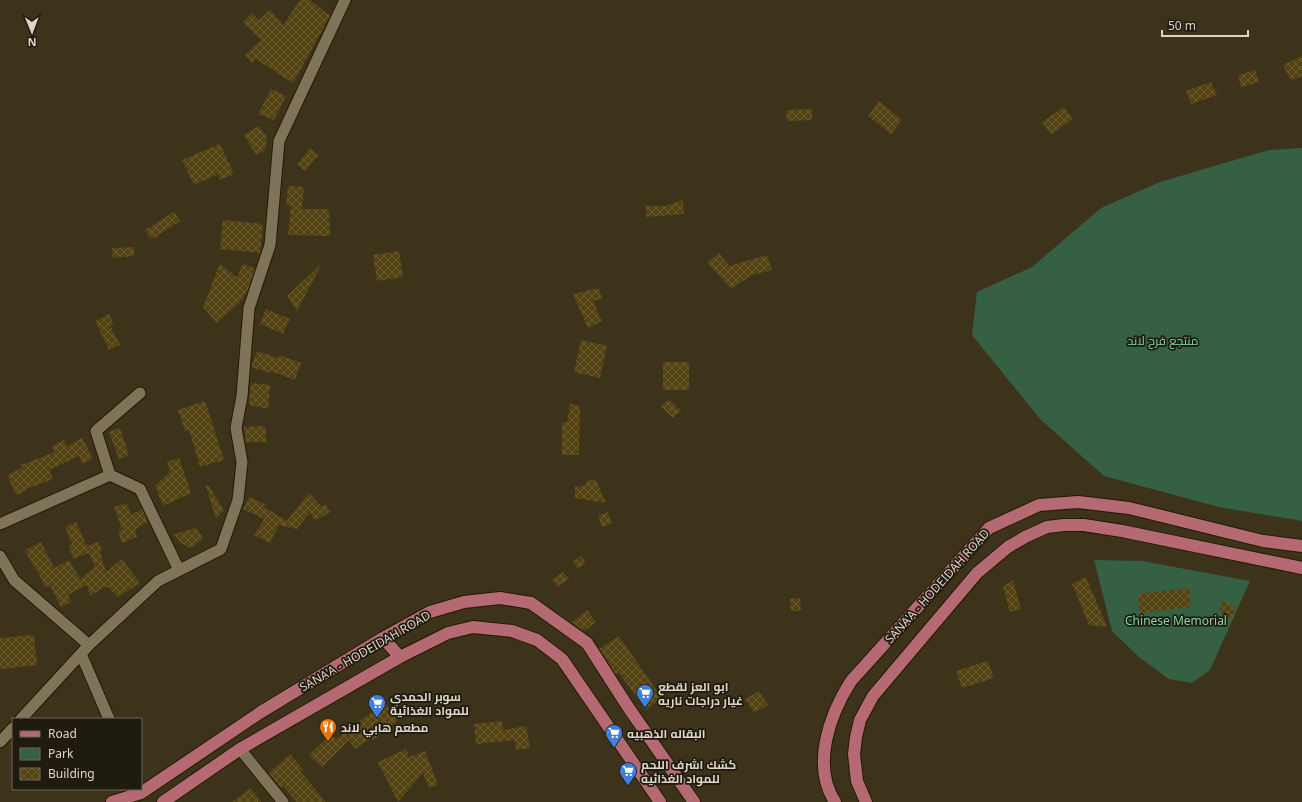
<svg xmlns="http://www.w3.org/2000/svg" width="1302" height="802" font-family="'Noto Sans',Cairo,sans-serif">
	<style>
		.green { fill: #366044 }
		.building { fill: url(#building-cross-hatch) }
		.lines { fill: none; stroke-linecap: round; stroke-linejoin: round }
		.minor-casing { stroke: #241a03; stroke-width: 13 }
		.primary-casing { stroke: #241a03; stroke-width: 14 }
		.minor { stroke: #7f7359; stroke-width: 11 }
		.primary { stroke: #b46973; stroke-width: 12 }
		.labels { text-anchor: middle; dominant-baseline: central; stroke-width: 3.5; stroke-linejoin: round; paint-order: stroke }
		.park-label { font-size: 12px; fill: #82d79e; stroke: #201b10 }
		.street-label { font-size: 12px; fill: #ddd6c8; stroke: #201b10 }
		.poi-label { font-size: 12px; font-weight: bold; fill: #ddd6c8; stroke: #201b10; text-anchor: start }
	</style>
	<defs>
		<pattern id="building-cross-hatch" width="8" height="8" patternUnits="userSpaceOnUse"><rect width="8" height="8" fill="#554212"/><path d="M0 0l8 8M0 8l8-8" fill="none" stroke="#6d5d33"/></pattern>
	</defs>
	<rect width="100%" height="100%" fill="#3d331a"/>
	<path class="green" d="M 1302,148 L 1302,521 L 1219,507 L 1104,476 L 1040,419 L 972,335 L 977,292 L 1032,267 L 1101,208 L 1160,182 L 1269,150 Z
		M 1094,560 L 1142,561 L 1250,581 L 1210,670 L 1192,683 L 1169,679 L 1139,657 L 1112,631 Z"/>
	<path class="building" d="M 300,0 L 310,0 L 330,16 L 293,83 L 256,59 L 252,63 L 245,55 L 261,40 L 243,22 L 252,13 L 259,20 L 270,10 L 283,25 Z
		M 1302,56 L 1302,76 L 1291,81 L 1283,65 Z
		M 1255,70 L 1259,82 L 1241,87 L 1238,75 Z
		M 1211,82 L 1217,95 L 1191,104 L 1186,91 Z
		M 271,89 L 286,96 L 274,120 L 258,114 Z
		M 879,101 L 902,120 L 891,134 L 868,116 Z
		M 1064,107 L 1073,119 L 1051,134 L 1042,122 Z
		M 812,109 L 812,120 L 787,121 L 786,110 Z
		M 259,126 L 267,137 L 265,150 L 256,155 L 244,135 Z
		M 220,144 L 234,174 L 220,180 L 218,174 L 194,185 L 182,160 Z
		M 310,148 L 318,155 L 305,171 L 297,165 Z
		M 288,186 L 304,187 L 302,209 L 329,209 L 330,236 L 288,235 L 291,206 L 286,206 Z
		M 683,200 L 684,214 L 646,217 L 646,206 L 665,206 Z
		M 174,212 L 180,221 L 154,238 L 150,238 L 145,230 Z
		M 223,220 L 263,224 L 260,253 L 220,249 Z
		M 134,247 L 134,256 L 113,258 L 112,248 Z
		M 399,251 L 403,277 L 377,281 L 373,255 Z
		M 719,253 L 729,266 L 767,255 L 772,270 L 752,275 L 731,289 L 707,262 Z
		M 243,263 L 255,269 L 249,287 L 242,300 L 217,323 L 203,307 L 220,264 L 237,277 Z
		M 320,265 L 321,266 L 297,311 L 287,296 Z
		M 599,288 L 602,299 L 593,301 L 602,321 L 588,328 L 573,294 Z
		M 266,309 L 290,319 L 283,334 L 260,324 Z
		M 109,314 L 114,325 L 110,326 L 120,345 L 109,350 L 95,321 Z
		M 581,340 L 607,346 L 600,378 L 574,372 Z
		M 257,351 L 278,358 L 279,355 L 301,363 L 295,380 L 271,371 L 271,373 L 251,367 Z
		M 663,362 L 689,362 L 689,390 L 663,390 Z
		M 251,383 L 270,385 L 268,409 L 249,405 Z
		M 669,399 L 681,411 L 673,418 L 661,406 Z
		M 205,401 L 224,460 L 200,467 L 189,430 L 185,431 L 178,410 Z
		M 570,404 L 580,406 L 579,455 L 562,455 L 562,422 L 567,422 Z
		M 266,426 L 266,442 L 246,442 L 244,427 Z
		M 120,428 L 129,455 L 119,459 L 109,432 Z
		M 82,438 L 93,458 L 83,464 L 79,456 L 49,470 L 53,479 L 26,489 L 26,491 L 16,495 L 7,475 L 22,468 L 21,465 L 55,452 L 52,446 L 64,440 L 67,446 Z
		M 179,458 L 191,493 L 163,506 L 155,486 L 170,472 L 167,462 Z
		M 596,480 L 606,503 L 575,498 L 575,487 L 586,485 L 587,481 Z
		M 208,485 L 224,510 L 216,519 L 206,486 Z
		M 309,493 L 322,507 L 326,504 L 330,512 L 315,521 L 310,512 L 297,529 L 279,525 L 270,543 L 254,535 L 264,519 L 243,509 L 249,497 L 265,504 L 264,507 L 287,521 Z
		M 127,503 L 131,515 L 142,509 L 148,522 L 135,529 L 137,537 L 122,543 L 118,531 L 122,530 L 114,507 Z
		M 608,512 L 612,523 L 602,527 L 598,515 Z
		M 76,522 L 87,546 L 98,542 L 102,551 L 100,552 L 106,572 L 122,559 L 140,583 L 118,597 L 108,587 L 104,587 L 90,596 L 87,585 L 68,595 L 71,602 L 61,607 L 50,585 L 45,587 L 37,570 L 36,571 L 25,550 L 41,542 L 54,568 L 69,560 L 80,579 L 95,567 L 89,553 L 73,559 L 69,546 L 72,544 L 65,527 Z
		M 196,528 L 202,536 L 202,540 L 190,548 L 180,542 L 174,534 Z
		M 581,556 L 586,563 L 578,569 L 573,562 Z
		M 563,572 L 569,579 L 557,587 L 552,580 Z
		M 1086,577 L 1107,627 L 1089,625 L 1072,584 Z
		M 1013,580 L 1021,609 L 1010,612 L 1003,587 Z
		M 1189,588 L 1191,607 L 1140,613 L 1138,594 Z
		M 800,598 L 801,611 L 791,611 L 790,599 Z
		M 1223,601 L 1236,607 L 1232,618 L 1218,612 Z
		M 587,610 L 596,622 L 584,631 L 572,622 Z
		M 34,635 L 37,665 L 0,669 L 0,638 Z
		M 619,636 L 662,698 L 646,710 L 619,673 L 616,674 L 599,649 Z
		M 988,661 L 994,678 L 962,688 L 956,671 Z
		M 759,691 L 768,705 L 754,713 L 745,699 Z
		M 384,703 L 398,720 L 373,740 L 371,738 L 355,749 L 349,740 L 322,767 L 309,755 L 331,734 L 336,739 Z
		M 502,721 L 503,730 L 526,726 L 530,748 L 516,750 L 515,740 L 476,744 L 474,724 Z
		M 406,749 L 409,757 L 425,751 L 438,785 L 429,788 L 423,773 L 398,802 L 378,762 Z
		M 290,754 L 303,769 L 300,771 L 326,802 L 297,802 L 283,786 L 281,788 L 269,773 Z
		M 251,788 L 261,802 L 232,802 Z"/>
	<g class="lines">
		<defs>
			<path id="minor" d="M 110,475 L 140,489 L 179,570
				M 0,524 L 110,475 L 96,431 L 140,393
				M 0,556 L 14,580 L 89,645 L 21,719
				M 89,645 L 158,581 L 221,549 L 238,500 L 242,462 L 236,428 L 242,396 L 249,308 L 270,245 L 279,141 L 345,0
				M 81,654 L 109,719
				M 0,742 L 13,728
				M 240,749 L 283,802"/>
			<path id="primary" d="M 383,638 L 400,657
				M 112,802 L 141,793 L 261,712 L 383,638 L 430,612 L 464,602 L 500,598 L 531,603 L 587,643 L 628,707 L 694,802
				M 163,802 L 240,749 L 400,657 L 448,633 L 473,627 L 512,631 L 537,640 L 562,659 L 660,802
				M 835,802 C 811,765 830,714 851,681 L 989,528 L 1039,505 L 1078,502 L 1129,508 L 1263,541 L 1302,546
				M 866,802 L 857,781 L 854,754 L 856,737 L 860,720 L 873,696 L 977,573 L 1008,547 L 1025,537 L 1047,527 L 1064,525 L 1084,525 L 1122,531 L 1302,568"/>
		</defs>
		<use href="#minor" class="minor-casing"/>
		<use href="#primary" class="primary-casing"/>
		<use href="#minor" class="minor"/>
		<use href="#primary" class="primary"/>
	</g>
	<defs>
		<symbol id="supermarket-pin" viewBox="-11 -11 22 30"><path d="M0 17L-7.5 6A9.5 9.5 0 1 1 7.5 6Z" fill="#3f7fe0" stroke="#201b10"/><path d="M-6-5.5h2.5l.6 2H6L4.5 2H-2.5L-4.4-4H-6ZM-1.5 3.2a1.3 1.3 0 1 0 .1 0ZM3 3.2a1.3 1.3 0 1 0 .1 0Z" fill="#fff"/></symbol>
		<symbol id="restaurant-pin" viewBox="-11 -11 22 30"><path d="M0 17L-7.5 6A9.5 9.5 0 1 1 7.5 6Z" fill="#e8710a" stroke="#201b10"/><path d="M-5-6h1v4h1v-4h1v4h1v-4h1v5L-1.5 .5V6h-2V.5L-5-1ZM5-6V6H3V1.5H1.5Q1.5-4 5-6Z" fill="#fff"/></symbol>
	</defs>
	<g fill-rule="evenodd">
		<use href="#supermarket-pin" x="635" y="683" width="20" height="27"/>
		<use href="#supermarket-pin" x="367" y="693" width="20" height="27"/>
		<use href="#restaurant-pin" x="318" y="717" width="20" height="27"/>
		<use href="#supermarket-pin" x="604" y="723" width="20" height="27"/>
		<use href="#supermarket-pin" x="618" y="761" width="20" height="27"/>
	</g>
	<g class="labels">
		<g class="park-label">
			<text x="1163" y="340">منتجع فرح لاند</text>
			<text x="1176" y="620">Chinese Memorial</text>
		</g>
		<g class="street-label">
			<text transform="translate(937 586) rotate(-48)">SANA'A - HODEIDAH ROAD</text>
			<text transform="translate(365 651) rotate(-30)">SANA'A - HODEIDAH ROAD</text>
		</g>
		<g class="poi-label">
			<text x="658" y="686">ابو العز لقطع<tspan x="658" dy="14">غيار دراجات ناريه</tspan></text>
			<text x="390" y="696">سوبر الحمدي<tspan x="390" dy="14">للمواد الغذائية</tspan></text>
			<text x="341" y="727">مطعم هابي لاند</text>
			<text x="627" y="733">البقاله الذهبيه</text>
			<text x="641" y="764">كشك اشرف اللحم<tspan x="641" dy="14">للمواد الغذائيه</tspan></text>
		</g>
	</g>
	<rect x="12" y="718" width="130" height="72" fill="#201b10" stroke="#6c665a"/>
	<rect x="20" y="731" width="20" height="6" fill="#b46973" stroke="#6c665a"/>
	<text x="48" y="738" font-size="12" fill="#ddd6c8">Road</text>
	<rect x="20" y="748" width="20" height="12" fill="#366044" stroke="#6c665a"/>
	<text x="48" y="758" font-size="12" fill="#ddd6c8">Park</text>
	<rect x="20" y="768" width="20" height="12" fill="url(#building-cross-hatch)" stroke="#6c665a"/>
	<text x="48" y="778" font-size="12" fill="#ddd6c8">Building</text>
	<g transform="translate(32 32) rotate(179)" stroke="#201b10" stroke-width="3" paint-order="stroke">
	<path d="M0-3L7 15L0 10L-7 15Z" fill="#ddd6c8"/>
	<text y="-6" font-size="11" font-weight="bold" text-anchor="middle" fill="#ddd6c8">N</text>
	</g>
	<path d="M1162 30v6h86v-6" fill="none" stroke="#ddd6c8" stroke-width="2"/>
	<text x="1168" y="30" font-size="12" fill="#ddd6c8" stroke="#201b10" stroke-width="3" paint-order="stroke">50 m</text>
</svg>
